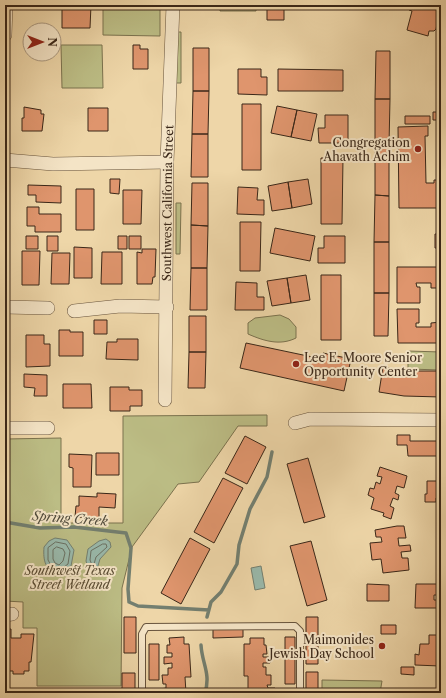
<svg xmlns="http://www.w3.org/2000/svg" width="446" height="698" font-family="'Libre Caslon Text',serif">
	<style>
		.green { fill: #bcbd85; stroke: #7b724e }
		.water { fill: #99b9ab; stroke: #737f70 }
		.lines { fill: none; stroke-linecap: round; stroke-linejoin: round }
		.shore { stroke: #6a7062; stroke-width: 1 }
		.stream { stroke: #737f70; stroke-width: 3.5 }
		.building { fill: #df956d; stroke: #3a2718 }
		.lane-casing { stroke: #67533c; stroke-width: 8 }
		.street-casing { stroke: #67533c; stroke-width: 14 }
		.lane { stroke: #f4e4c6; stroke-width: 6 }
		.street { stroke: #f4e4c6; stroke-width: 13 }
		.poi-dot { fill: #8f2418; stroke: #f4e4c6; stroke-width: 1.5 }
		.labels { text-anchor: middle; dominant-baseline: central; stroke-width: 4; stroke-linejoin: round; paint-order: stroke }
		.poi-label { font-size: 12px; fill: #3a2718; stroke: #f4e4c6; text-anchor: end }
		.street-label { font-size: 12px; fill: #3a2718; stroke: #f4e4c6 }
		.park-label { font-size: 12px; font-style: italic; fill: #5a4c33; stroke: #f4e4c6 }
		.water-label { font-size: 13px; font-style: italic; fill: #524c3d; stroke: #f4e4c6 }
	</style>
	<rect width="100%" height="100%" fill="#eed6a8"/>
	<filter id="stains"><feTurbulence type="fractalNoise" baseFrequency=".005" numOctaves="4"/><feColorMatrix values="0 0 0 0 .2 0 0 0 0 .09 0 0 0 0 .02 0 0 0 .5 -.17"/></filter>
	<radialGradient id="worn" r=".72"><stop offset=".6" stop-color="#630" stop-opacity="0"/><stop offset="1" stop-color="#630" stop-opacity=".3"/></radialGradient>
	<path class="green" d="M 103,5 L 160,5 L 160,36 L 103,35 Z
		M 220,5 L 256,5 L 256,11 L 220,11 Z
		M 175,32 L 181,32 L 181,83 L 175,83 Z
		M 61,45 L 102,45 L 103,88 L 62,88 Z
		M 176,203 L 181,203 L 180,254 L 176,254 Z
		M 280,315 L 289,319 L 296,327 L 296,338 C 280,346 264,341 248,334 L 248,323 L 255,318 Z
		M 408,351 L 441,352 L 441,370 L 408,369 Z
		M 267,415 L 267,426 L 238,426 L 199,482 L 178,484 L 132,547 L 122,588 L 121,686 L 37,686 L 37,628 L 23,628 L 23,602 L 5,601 L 5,439 L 61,438 L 61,523 L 123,523 L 123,416 Z
		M 322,680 L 382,681 L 380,693 L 322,693 Z"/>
	<path class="water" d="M 55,538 L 67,540 L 74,550 L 71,566 L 60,574 C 45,571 43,561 44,547 L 49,541 Z
		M 106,539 L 110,542 L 111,547 L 100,559 L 97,569 L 93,572 L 89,570 L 86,561 L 88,549 L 99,541 Z
		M 261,566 L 265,588 L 255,590 L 251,568 Z"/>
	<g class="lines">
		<path class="shore" d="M 56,542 L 66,544 L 70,551 L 68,564 L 60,570 L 52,567 L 48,560 L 48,548 Z
			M 103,544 L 106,544 L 107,547 L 96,557 L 94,564 L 92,565 L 90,560 L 91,551 Z
			M 57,547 L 63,549 L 65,553 L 63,561 L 59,565 L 55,563 L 53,559 L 53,550 Z"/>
		<path class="stream" d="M 5,522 L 40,528 L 74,527 L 126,533 L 131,548 L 128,589 L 129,602 L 138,606 L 209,610
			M 207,617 L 211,602 L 221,592 L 237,564 L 239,545 L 250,509 L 267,477 L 272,452
			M 201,645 C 202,664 211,673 205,693"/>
	</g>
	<path class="building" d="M 62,5 L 91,5 L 90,28 L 62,28 Z
		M 267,5 L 284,5 L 284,20 L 267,20 Z
		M 411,5 L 434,5 L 441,7 L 436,29 L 434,31 L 429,31 L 428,36 L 407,30 L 412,11 L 409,10 Z
		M 133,45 L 140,45 L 140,49 L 148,49 L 148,69 L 133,69 Z
		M 193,48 L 209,48 L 209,91 L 193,91 Z
		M 376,51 L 390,51 L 390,99 L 375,99 Z
		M 238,69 L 261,69 L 261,77 L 267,77 L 267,95 L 238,94 Z
		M 278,69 L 343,70 L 343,91 L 278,91 Z
		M 193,91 L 209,91 L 208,134 L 192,134 Z
		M 438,98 L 441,98 L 441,120 L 433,120 L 433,112 L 438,112 Z
		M 375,99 L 390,99 L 389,145 L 375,145 Z
		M 242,104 L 261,104 L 261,170 L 242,170 Z
		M 277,106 L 297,110 L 291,137 L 271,133 Z
		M 24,107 L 41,110 L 41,114 L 44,114 L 42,131 L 22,131 L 22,118 L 24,118 Z
		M 88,108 L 108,108 L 108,131 L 88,131 Z
		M 297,110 L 317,114 L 311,141 L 291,137 Z
		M 325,115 L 348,115 L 348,143 L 319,143 L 318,128 L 325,128 Z
		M 405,116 L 430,116 L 430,124 L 405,124 Z
		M 428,126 L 428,136 L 425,136 L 426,183 L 434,183 L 434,180 L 441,180 L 441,208 L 399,208 L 398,127 Z
		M 192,134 L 208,134 L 208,177 L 191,177 Z
		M 375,145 L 389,145 L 389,196 L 375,195 Z
		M 321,158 L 343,158 L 342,224 L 321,224 Z
		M 110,179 L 120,179 L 119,194 L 110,193 Z
		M 308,179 L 312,204 L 292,208 L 288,182 Z
		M 288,182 L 292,208 L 272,211 L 268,186 Z
		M 192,183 L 208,183 L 208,226 L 191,225 Z
		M 28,185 L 61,186 L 61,203 L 36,202 L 36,195 L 28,195 Z
		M 238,187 L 258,188 L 257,200 L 264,200 L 264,215 L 237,214 Z
		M 76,189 L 94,189 L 94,230 L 76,230 Z
		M 123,190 L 142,190 L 141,224 L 123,224 Z
		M 375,195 L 389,196 L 389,242 L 374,242 Z
		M 27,207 L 39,207 L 39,214 L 61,214 L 61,232 L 35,232 L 35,226 L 27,226 Z
		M 240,222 L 261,222 L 260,271 L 240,271 Z
		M 191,225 L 208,226 L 207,268 L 191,268 Z
		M 275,228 L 315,236 L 310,261 L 270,253 Z
		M 439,231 L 441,231 L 441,258 L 440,255 L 438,254 L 438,248 L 435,248 L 435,234 L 439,234 Z
		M 26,236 L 38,236 L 38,249 L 26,249 Z
		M 47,236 L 58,236 L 58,251 L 47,251 Z
		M 118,236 L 127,236 L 127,249 L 118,249 Z
		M 129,236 L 141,236 L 141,249 L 129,249 Z
		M 324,236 L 345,236 L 345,263 L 318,263 L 318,248 L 324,248 Z
		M 374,242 L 389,242 L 389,293 L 374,293 Z
		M 74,247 L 92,248 L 92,278 L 74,278 Z
		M 142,249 L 156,249 L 155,277 L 153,277 L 152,284 L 137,284 L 137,252 L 142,253 Z
		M 22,251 L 40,251 L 39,285 L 22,285 Z
		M 102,252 L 122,252 L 122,284 L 101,284 Z
		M 52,253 L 70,253 L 69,284 L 51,284 Z
		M 397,267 L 441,267 L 441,288 L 431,288 L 431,283 L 416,283 L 417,287 L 420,287 L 420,303 L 397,303 Z
		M 191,268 L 207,268 L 207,310 L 190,310 Z
		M 306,275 L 310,300 L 291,303 L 287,278 Z
		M 321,275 L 341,275 L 341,340 L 321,340 Z
		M 287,278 L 291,303 L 272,306 L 267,281 Z
		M 236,282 L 257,283 L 257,297 L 264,297 L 264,310 L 235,310 Z
		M 374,293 L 389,293 L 388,336 L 374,336 Z
		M 397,309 L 419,309 L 419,323 L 416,323 L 416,327 L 431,327 L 431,323 L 441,322 L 441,343 L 398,343 Z
		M 189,316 L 206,316 L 206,352 L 189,352 Z
		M 94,320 L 107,320 L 107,334 L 94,334 Z
		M 59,330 L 70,330 L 70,332 L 83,332 L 83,356 L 59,356 Z
		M 26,335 L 44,335 L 44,344 L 50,344 L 50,366 L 26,367 Z
		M 117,339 L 138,339 L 138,360 L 106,359 L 107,342 L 117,342 Z
		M 246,343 L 322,359 L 323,353 L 351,359 L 344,391 L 240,368 Z
		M 189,352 L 206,352 L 205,388 L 188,388 Z
		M 383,367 L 404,371 L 441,371 L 441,397 L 404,396 L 379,392 Z
		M 24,374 L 47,375 L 47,396 L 34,396 L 35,388 L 24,387 Z
		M 63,384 L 91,384 L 92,408 L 63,408 Z
		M 110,387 L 129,387 L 129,390 L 142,390 L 142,406 L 130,406 L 130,411 L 110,411 Z
		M 397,435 L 410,435 L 410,441 L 439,441 L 440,456 L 408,456 L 407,445 L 397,445 Z
		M 245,436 L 266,447 L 247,484 L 225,473 Z
		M 96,453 L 119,453 L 119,475 L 96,475 Z
		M 69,454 L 92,455 L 91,487 L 73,487 L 73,468 L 69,467 Z
		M 308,458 L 325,517 L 304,523 L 287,464 Z
		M 380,467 L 407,476 L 404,488 L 397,486 L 395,493 L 399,495 L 398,500 L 393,498 L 390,506 L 394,508 L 391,519 L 383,516 L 384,513 L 371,509 L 374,498 L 368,495 L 370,488 L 374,489 L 376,482 L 380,484 L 382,477 L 377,476 Z
		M 439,475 L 441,475 L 441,498 L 436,498 L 436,502 L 425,502 L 425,494 L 427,494 L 427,481 L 439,481 Z
		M 223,478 L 243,488 L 214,543 L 194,532 Z
		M 97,493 L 116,494 L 115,508 L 99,507 L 99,518 L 75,517 L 76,506 L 79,506 L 79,496 L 97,497 Z
		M 397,526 L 404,526 L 406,538 L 398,538 L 399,546 L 410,545 L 411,551 L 401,552 L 402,558 L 408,558 L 409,570 L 383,573 L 381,559 L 372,560 L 370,543 L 382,542 L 381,537 L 376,537 L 375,530 Z
		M 190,538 L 210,549 L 181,604 L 161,593 Z
		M 311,541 L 327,600 L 307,606 L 290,546 Z
		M 367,584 L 389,585 L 389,601 L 367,601 Z
		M 416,584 L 438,584 L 438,595 L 434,595 L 434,600 L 438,600 L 438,608 L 415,608 Z
		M 124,617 L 136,617 L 136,653 L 124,653 Z
		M 306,617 L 318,617 L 318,664 L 306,664 Z
		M 381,625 L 396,625 L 396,634 L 381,634 Z
		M 6,629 L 11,629 L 11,638 L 21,638 L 21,634 L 34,634 L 31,662 L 29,662 L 29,671 L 24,671 L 24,674 L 13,674 L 13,671 L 5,671 Z
		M 213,629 L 243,629 L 243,637 L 213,638 Z
		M 429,635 L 441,635 L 440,666 L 415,665 L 415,654 L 419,655 L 420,644 L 429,644 Z
		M 184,637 L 184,644 L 189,644 L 191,677 L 185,677 L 186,693 L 160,693 L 160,689 L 166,688 L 166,684 L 163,684 L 162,675 L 168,675 L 168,668 L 172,668 L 172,663 L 164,664 L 164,657 L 172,657 L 172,653 L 167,653 L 167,645 L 170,645 L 169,638 Z
		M 285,637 L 295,637 L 295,684 L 285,684 Z
		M 250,638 L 264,638 L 264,645 L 266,645 L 267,654 L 263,654 L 263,657 L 270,657 L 270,663 L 263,663 L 263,667 L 266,667 L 266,675 L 271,675 L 271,685 L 267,685 L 268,688 L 275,688 L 275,693 L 248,693 L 248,676 L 244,676 L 244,644 L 250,644 Z
		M 149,644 L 159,644 L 159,680 L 149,680 Z
		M 401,667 L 414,667 L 414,675 L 401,674 Z
		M 306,672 L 318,672 L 318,693 L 306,693 Z
		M 122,673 L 135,673 L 135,693 L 122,693 Z"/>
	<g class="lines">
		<defs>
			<path id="lane" d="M 142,693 L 142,634 L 146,627 L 295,626 L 300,631 L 300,693"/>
			<g id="street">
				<path d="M 5,35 L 6,5"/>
				<path d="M 5,160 L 53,164 L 167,162"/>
				<path d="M 5,307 L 48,308"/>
				<path d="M 74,311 L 120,306 L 167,307"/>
				<path id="s1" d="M 165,400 L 167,162 L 173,5"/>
				<path d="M 295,423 L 310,419 L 441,420"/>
				<path d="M 5,428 L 48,428"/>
				<path d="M 5,615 L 12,614"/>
			</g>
		</defs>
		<use href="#lane" class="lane-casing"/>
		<use href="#street" class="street-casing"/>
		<use href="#lane" class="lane"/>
		<use href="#street" class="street"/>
	</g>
	<g class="poi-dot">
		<circle cx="418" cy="149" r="4"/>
		<circle cx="296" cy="364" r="4"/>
		<circle cx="382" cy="646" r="4"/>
	</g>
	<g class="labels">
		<g class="poi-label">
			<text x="410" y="142">Congregation<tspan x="410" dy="14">Ahavath Achim</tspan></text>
			<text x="304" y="357" text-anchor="start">Lee E. Moore Senior<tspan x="304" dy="14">Opportunity Center</tspan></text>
			<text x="374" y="639">Maimonides<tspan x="374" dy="14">Jewish Day School</tspan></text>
		</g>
		<g class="street-label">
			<text stroke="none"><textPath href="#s1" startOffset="197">Southwest California Street</textPath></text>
		</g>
		<g class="park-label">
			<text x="70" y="570">Southwest Texas<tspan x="70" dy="14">Street Wetland</tspan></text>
		</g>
		<g class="water-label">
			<text transform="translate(70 518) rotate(4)">Spring Creek</text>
		</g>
	</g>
	<rect width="446" height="698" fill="none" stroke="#eed6a8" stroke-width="20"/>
	<rect x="6" y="6" width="434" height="686" fill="none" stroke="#3a2718" stroke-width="2"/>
	<rect x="10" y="10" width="426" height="678" fill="none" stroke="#3a2718"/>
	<g transform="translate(42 42) rotate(90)"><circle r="19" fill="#f4e4c6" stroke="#aa9880"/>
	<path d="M0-3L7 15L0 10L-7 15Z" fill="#8f2418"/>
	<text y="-6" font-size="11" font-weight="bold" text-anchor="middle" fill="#3a2718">N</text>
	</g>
	<rect width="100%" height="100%" filter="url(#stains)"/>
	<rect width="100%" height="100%" fill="url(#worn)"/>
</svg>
